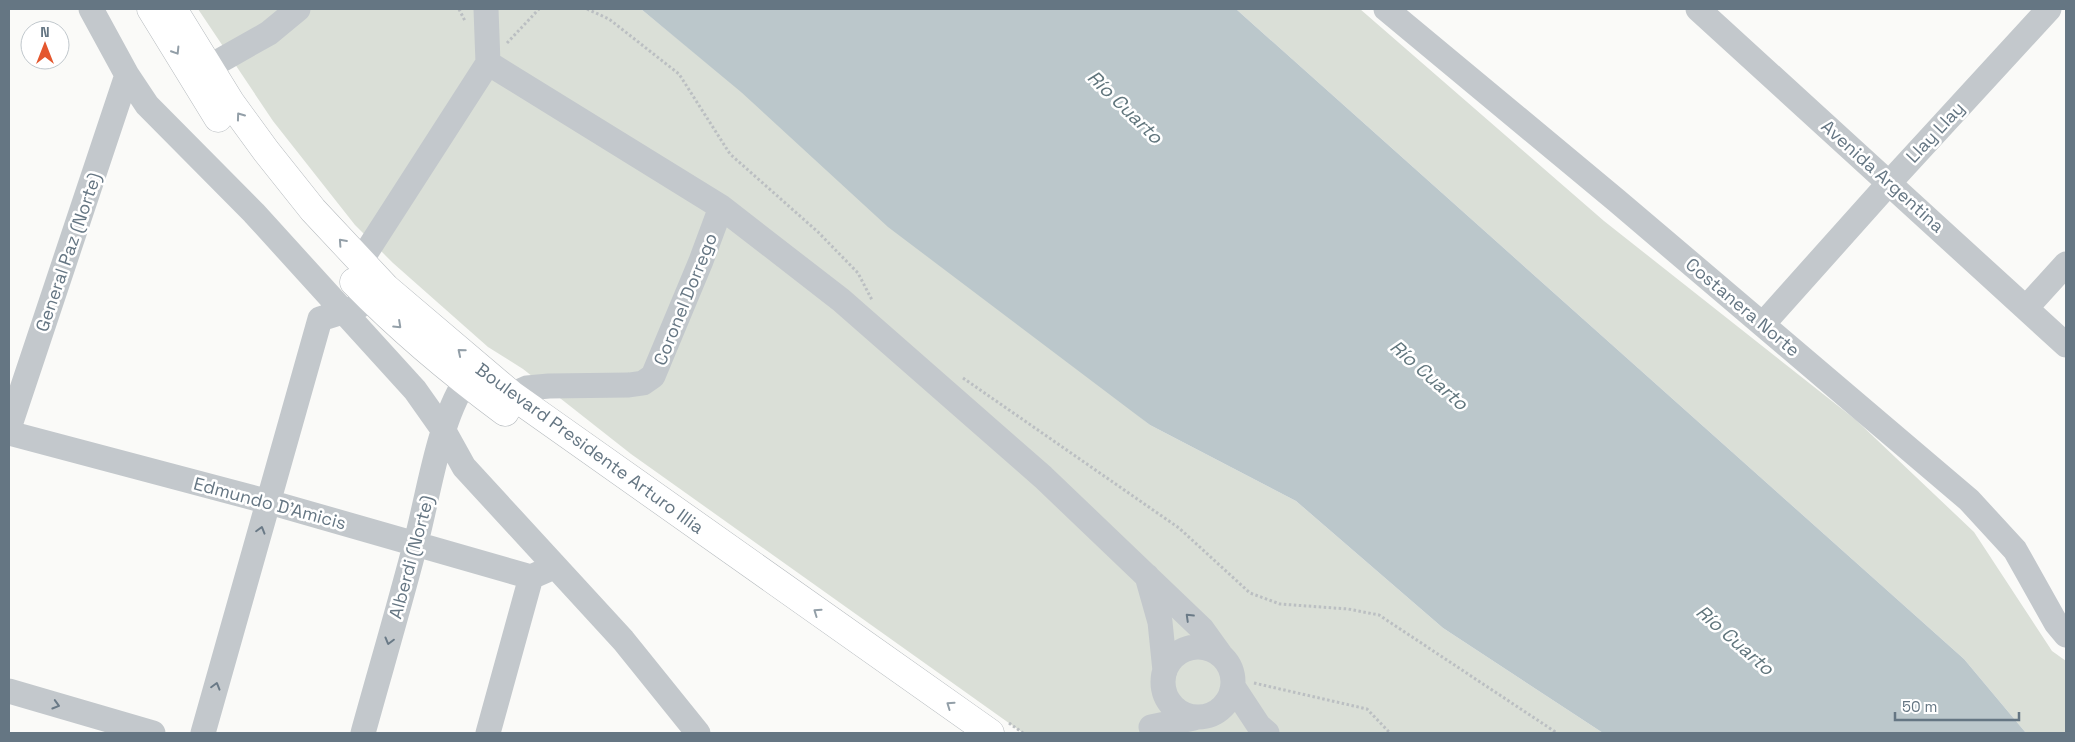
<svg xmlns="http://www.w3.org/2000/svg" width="2075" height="742" font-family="'Space Grotesk',sans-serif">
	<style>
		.green { fill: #dadfd7 }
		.water { fill: #bbc7cb }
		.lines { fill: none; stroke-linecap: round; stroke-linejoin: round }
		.major-casing { stroke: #b5babe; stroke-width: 29 }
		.path { stroke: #bbbfc2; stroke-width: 3; stroke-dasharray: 2.5 2.5; stroke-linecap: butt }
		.minor { stroke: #c3c8cc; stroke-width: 25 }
		.major { stroke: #fff; stroke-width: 28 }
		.oneway { stroke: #939fa8 }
		.oneway2 { stroke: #6a7a87 }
		.labels { text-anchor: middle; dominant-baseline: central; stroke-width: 5; stroke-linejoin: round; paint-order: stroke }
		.street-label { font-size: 18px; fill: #657683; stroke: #fff }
		.water-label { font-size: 19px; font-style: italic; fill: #60757c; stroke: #fff }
	</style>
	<rect width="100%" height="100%" fill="#fafaf8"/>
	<path class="green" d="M 198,9 L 641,9 L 1150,425 L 1296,501 L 1443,628 L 1603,733 L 1023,733 L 631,454 L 523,369 L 488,347 L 393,263 L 355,225 L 273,121 Z
		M 1236,9 L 1360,9 L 1604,221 L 1856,420 L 1974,532 L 2052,651 L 2066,661 L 2066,733 L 2026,733 L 1964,659 Z"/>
	<path class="water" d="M 641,9 L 1236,9 L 1964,659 L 2026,733 L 1603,733 L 1443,628 L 1296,501 L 1150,425 L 888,227 L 741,92 Z"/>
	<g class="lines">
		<defs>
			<path id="major" d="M 151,9 L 218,118
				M 173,9 L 231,103 L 266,151 L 313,210 L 386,288 L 512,395 L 990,733
				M 354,282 C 401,330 451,372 505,412"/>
		</defs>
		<use href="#major" class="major-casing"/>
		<path class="path" d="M 459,9 L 465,21
			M 587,9 L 609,19 L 679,74 L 730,154 L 818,232 L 858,273 L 872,300
			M 507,43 L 539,9
			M 963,378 L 1179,528 L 1250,593 L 1280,604 L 1348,609 L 1379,615 L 1557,733
			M 1254,683 L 1367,709 L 1390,733
			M 1009,723 L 1023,733"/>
		<path class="minor" d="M 91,9 L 127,75 L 147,105 L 254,213 L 415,390 L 444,431 L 464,467 L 623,640 L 698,733
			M 1386,9 L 1616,200 L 1969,500 L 2015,550 L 2056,623 L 2066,635
			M 1698,9 L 2066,345
			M 488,63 L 721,207 L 841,300 L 1043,477 L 1202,629 L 1220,654
			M 209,67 L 269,33 L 298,9
			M 360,262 L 488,63 L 486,9
			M 2026,308 L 2066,264
			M 1763,324 L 1890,182 L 2049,9
			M 495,402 L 527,388 L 549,386 L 629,385 L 643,383 L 653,376 L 701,261 L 721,207
			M 9,428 L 127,75
			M 9,433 L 269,502 L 531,577
			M 1147,576 L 1160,622 L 1165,671
			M1163 682a35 35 0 1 1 70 0a35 35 0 1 1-70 0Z
			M 1234,688 L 1259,726 L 1267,733
			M 9,691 L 153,733
			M 1151,727 L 1194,718
			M 203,733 L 320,319 L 358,307
			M 363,733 C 381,668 400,604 417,538 C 429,491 439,422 465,382
			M 488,733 L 531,577 L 547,570"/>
		<use href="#major" class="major"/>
	</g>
	<defs><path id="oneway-chevron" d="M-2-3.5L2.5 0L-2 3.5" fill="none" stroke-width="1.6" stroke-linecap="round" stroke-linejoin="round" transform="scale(1.25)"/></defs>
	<g class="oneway">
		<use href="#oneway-chevron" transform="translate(176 51) rotate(58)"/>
		<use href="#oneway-chevron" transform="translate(240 116) rotate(-126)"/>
		<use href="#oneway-chevron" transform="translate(342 242) rotate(-132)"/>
		<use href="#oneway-chevron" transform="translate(398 325) rotate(43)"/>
		<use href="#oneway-chevron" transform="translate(461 352) rotate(-140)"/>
		<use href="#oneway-chevron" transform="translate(817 612) rotate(-145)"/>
		<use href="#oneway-chevron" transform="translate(950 705) rotate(-145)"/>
	</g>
	<g class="oneway2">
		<use href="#oneway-chevron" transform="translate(261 530) rotate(-74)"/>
		<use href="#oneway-chevron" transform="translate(1189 617) rotate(-136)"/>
		<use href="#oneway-chevron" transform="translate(389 641) rotate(105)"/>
		<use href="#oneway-chevron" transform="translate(216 686) rotate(-74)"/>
		<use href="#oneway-chevron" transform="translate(56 705) rotate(16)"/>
	</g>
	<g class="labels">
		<g class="street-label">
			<text transform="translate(1935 132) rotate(-47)">Llay Llay</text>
			<text transform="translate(1883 176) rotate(42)">Avenida Argentina</text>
			<text transform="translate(68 252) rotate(-71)">General Paz (Norte)</text>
			<text transform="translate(685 299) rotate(-68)">Coronel Dorrego</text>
			<text transform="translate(1743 307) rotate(40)">Costanera Norte</text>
			<text transform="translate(590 448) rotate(36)">Boulevard Presidente Arturo Illia</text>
			<text transform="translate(270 503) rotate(15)">Edmundo D'Amicis</text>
			<text transform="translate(411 557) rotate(-75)">Alberdi (Norte)</text>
		</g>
		<g class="water-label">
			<text transform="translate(1125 107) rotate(44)">Río Cuarto</text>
			<text transform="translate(1429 375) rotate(41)">Río Cuarto</text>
			<text transform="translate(1735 640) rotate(41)">Río Cuarto</text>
		</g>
	</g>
	<rect width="2075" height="742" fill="none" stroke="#657683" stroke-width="20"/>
	<g transform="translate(45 45)"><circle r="24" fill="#ffffff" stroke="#c1c8cd"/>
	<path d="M0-4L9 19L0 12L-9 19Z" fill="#e4572e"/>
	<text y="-8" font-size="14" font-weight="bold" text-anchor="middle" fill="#657683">N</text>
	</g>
	<path d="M1895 712v8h124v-8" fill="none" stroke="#657683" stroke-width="2.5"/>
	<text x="1902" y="712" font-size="15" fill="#657683" stroke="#ffffff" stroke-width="4" paint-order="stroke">50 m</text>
</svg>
